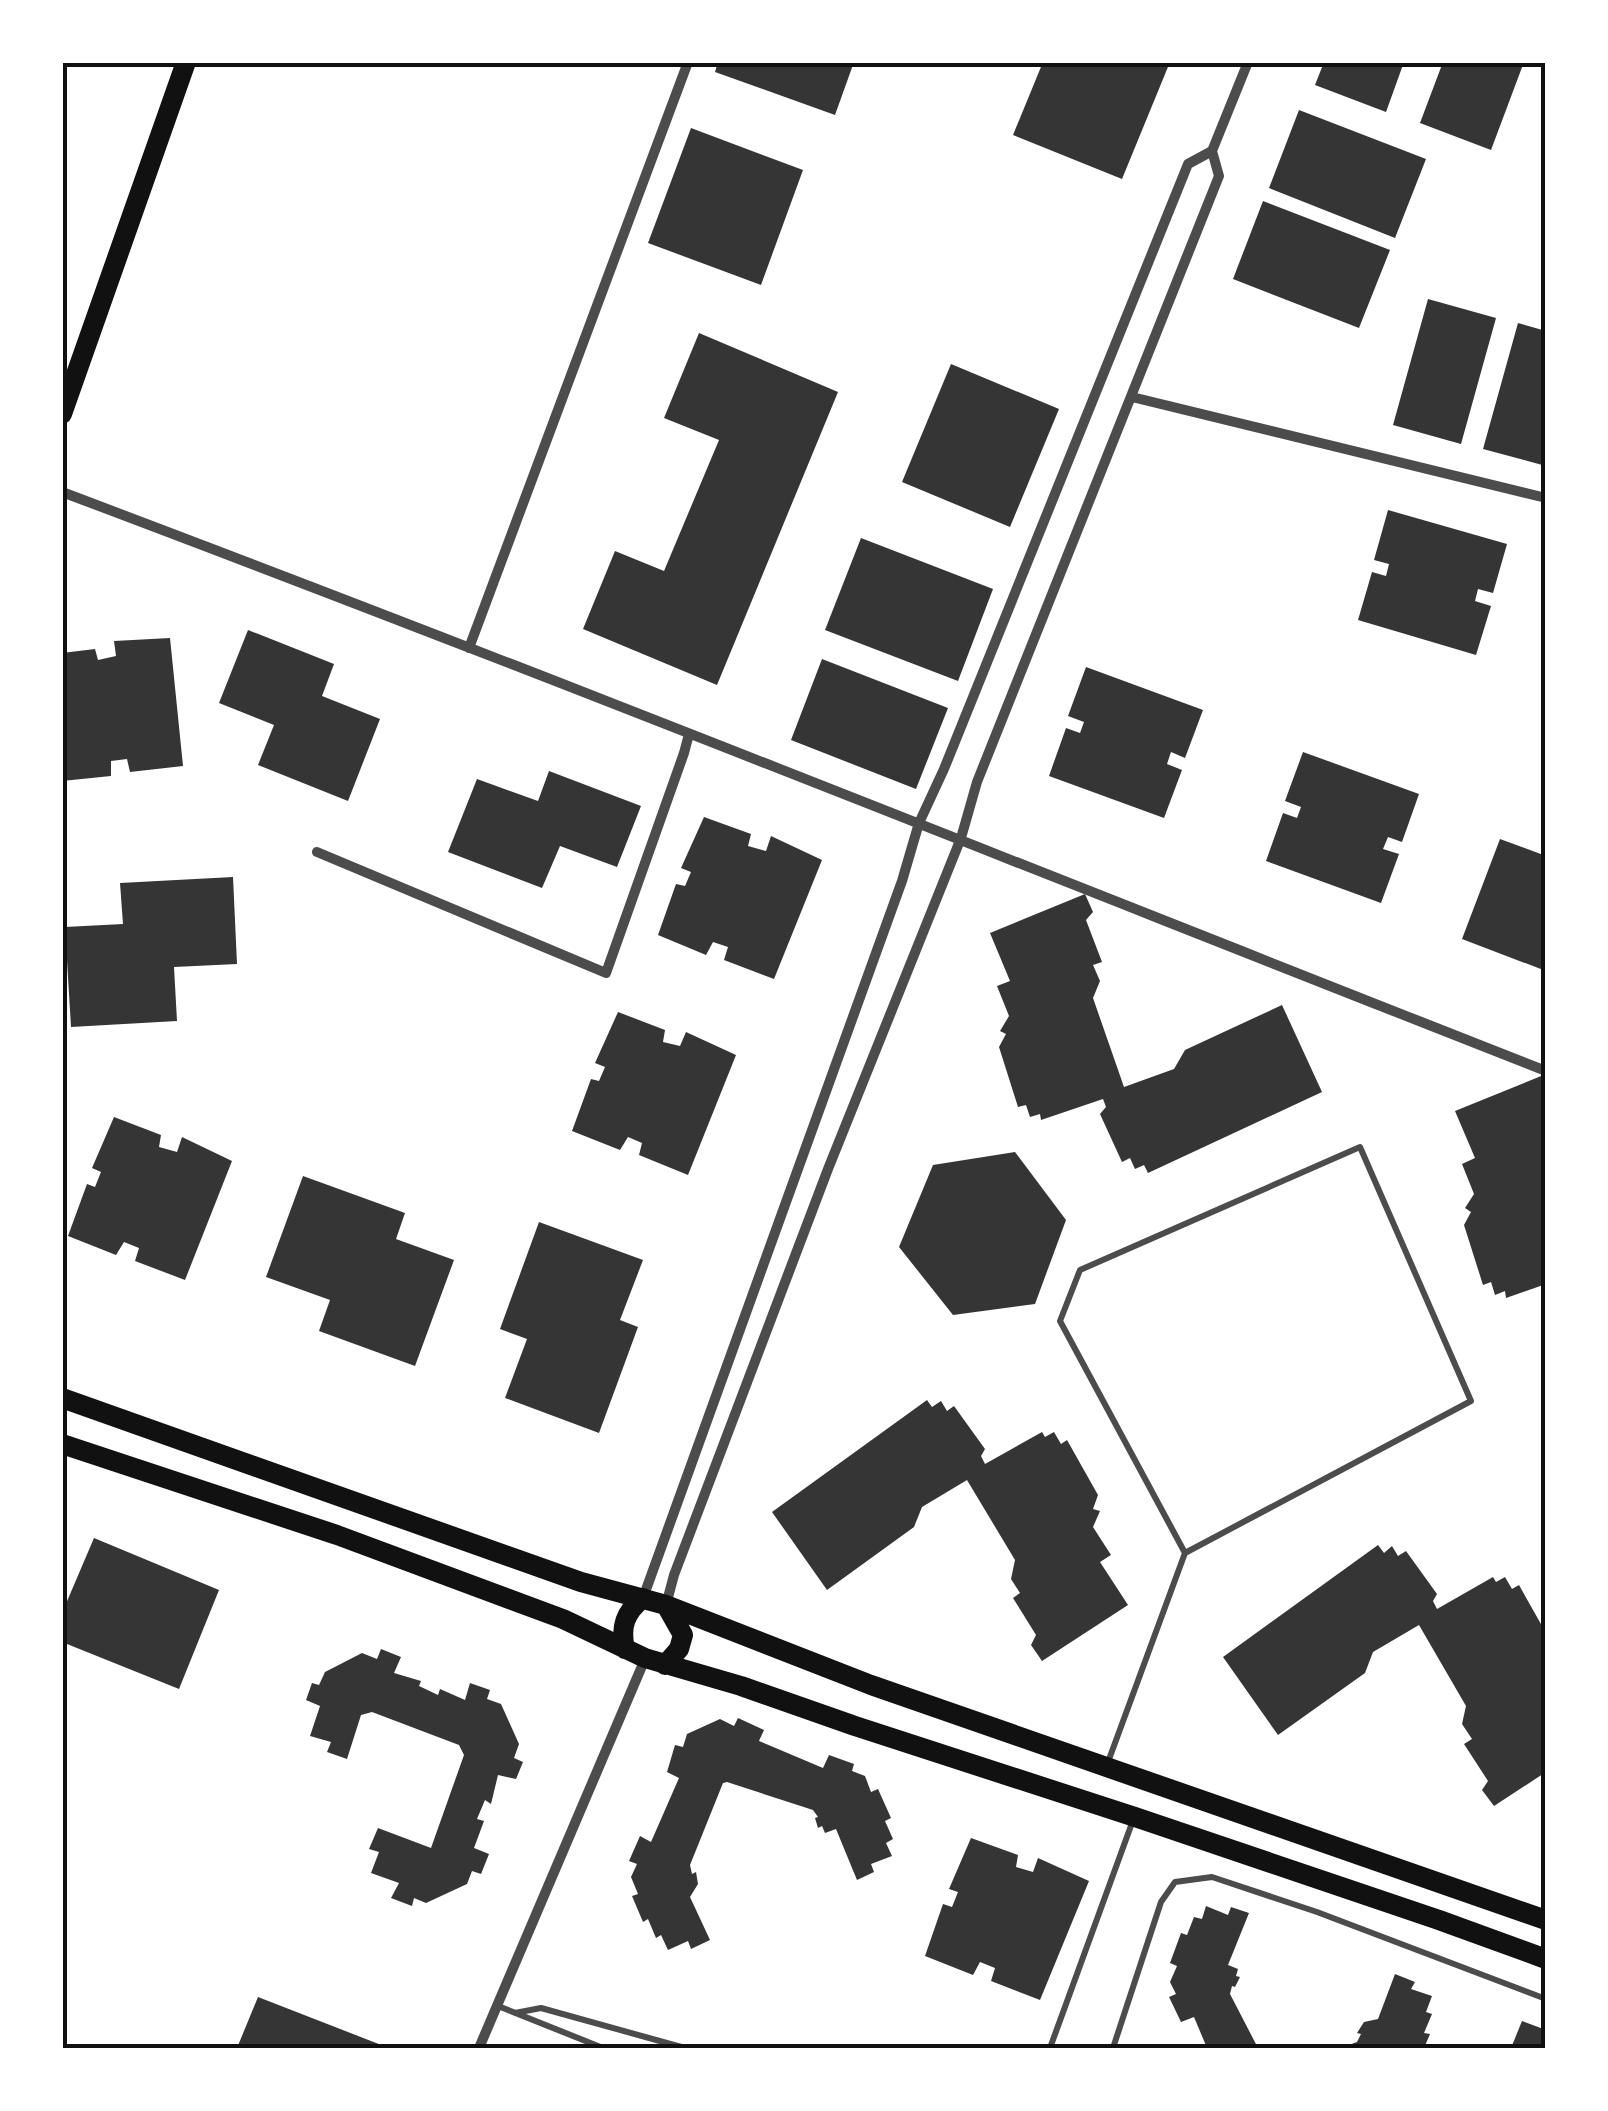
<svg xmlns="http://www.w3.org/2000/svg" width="1608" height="2111" font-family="'Sofia Sans Condensed',sans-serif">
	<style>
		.building { fill: #353535 }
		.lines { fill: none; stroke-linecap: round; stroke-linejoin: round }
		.service { stroke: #4c4c4c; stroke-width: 6 }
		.minor { stroke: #4c4c4c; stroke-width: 10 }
		.secondary { stroke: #111; stroke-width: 20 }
		.neatline { fill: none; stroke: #111; stroke-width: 4 }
	</style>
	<rect width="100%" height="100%" fill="#fff"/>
	<path class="building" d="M 718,62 L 854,62 L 835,115 L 715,72 Z
		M 1043,62 L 1170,62 L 1122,179 L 1013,135 Z
		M 1324,62 L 1404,62 L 1386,112 L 1315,85 Z
		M 1443,62 L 1524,62 L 1491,150 L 1420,123 Z
		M 1299,110 L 1426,159 L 1395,238 L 1269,188 Z
		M 691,128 L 803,170 L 761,285 L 648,243 Z
		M 1263,201 L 1390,250 L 1359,328 L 1233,279 Z
		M 1428,299 L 1496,318 L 1461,444 L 1393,425 Z
		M 1518,323 L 1546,331 L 1546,466 L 1483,449 Z
		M 699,333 L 838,392 L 717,685 L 583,629 L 615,551 L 664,571 L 719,440 L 664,418 Z
		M 951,364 L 1059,409 L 1010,527 L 902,482 Z
		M 1388,510 L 1507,544 L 1493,593 L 1478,589 L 1475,601 L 1491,606 L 1476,655 L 1358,620 L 1372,572 L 1386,576 L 1389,564 L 1374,560 Z
		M 861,538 L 993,589 L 958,681 L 825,630 Z
		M 248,630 L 334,664 L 322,696 L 380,719 L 348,801 L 258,765 L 274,725 L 219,703 Z
		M 170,638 L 183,766 L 130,772 L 127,759 L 111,761 L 111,776 L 62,781 L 62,653 L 95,649 L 98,660 L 116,656 L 114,641 Z
		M 822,659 L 948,708 L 916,789 L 791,740 Z
		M 1086,667 L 1203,710 L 1185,758 L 1171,752 L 1167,764 L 1182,770 L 1164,818 L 1049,776 L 1066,728 L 1080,733 L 1084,722 L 1068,716 Z
		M 1303,752 L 1419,794 L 1402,842 L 1388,837 L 1383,849 L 1399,854 L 1381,903 L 1266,861 L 1283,813 L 1297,818 L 1301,807 L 1285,801 Z
		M 549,771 L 641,806 L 617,867 L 560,846 L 542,888 L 448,852 L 477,779 L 538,801 Z
		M 704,817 L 751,834 L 748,846 L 766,851 L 771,836 L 822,860 L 774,979 L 724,960 L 728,947 L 713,942 L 706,955 L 658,935 L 676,884 L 685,886 L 691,872 L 681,868 Z
		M 1500,839 L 1546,856 L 1546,971 L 1462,939 Z
		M 233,877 L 237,964 L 174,967 L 177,1021 L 71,1027 L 65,927 L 123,924 L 120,883 Z
		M 1085,894 L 1093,912 L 1086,920 L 1102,962 L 1093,965 L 1100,981 L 1093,998 L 1124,1087 L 1174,1069 L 1185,1050 L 1282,1005 L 1322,1092 L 1148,1173 L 1144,1165 L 1135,1169 L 1130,1158 L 1122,1162 L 1100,1114 L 1106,1107 L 1103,1099 L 1041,1120 L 1040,1114 L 1030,1117 L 1026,1105 L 1018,1107 L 999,1047 L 1006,1034 L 1000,1031 L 1009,1016 L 997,986 L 1010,981 L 990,933 Z
		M 618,1012 L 665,1030 L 663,1042 L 680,1046 L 686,1032 L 736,1055 L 688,1175 L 639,1155 L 642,1143 L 628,1137 L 620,1150 L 572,1131 L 591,1079 L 599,1081 L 605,1067 L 595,1063 Z
		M 1546,1074 L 1546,1284 L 1506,1298 L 1505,1291 L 1495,1295 L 1491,1282 L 1483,1285 L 1464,1225 L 1471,1212 L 1465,1208 L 1474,1194 L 1462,1164 L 1475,1158 L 1455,1111 Z
		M 114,1117 L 161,1135 L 159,1147 L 177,1152 L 182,1137 L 232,1161 L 185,1280 L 135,1261 L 139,1248 L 124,1242 L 116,1255 L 68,1236 L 87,1184 L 95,1187 L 101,1172 L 92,1168 Z
		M 1015,1152 L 1066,1220 L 1035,1304 L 953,1315 L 899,1247 L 933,1165 Z
		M 303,1176 L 405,1213 L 396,1239 L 454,1260 L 415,1366 L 319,1331 L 330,1300 L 266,1277 Z
		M 539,1222 L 643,1260 L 620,1320 L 638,1327 L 599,1433 L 505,1398 L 527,1339 L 500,1329 Z
		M 927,1400 L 932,1407 L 941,1401 L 947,1411 L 954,1406 L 985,1449 L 981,1456 L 985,1464 L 1042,1432 L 1045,1437 L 1054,1432 L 1061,1444 L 1067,1440 L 1098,1495 L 1093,1509 L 1100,1511 L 1093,1527 L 1111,1555 L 1100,1562 L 1128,1605 L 1042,1661 L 1031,1645 L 1036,1635 L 1013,1598 L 1020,1593 L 1011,1579 L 1015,1560 L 967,1480 L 922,1507 L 914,1527 L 827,1590 L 772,1512 Z
		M 94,1538 L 219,1590 L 179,1689 L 62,1642 L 62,1613 Z
		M 1378,1545 L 1384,1553 L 1392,1546 L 1398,1556 L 1406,1551 L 1437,1594 L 1433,1601 L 1437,1609 L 1493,1577 L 1496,1582 L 1505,1577 L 1512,1589 L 1519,1585 L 1546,1633 L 1546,1772 L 1494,1806 L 1482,1790 L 1488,1781 L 1464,1744 L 1472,1739 L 1462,1724 L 1466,1706 L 1419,1625 L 1373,1652 L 1365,1673 L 1278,1735 L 1223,1657 Z
		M 381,1649 L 401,1657 L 394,1673 L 421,1681 L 419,1686 L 438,1695 L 440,1689 L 465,1700 L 470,1683 L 490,1690 L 487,1699 L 501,1704 L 519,1744 L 514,1758 L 523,1762 L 516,1779 L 498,1775 L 491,1804 L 485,1800 L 477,1819 L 484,1821 L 474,1848 L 489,1854 L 481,1874 L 472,1871 L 467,1884 L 426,1903 L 414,1898 L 412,1906 L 391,1898 L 399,1883 L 371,1873 L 379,1852 L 369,1849 L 378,1828 L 431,1848 L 464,1755 L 459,1745 L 372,1712 L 361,1715 L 347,1759 L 327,1752 L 331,1742 L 310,1736 L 320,1706 L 306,1700 L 312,1683 L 319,1685 L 325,1672 L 362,1653 L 377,1659 Z
		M 738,1718 L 764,1730 L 759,1741 L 823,1768 L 829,1755 L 854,1764 L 852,1771 L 865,1776 L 871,1792 L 878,1789 L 891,1818 L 885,1821 L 893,1839 L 886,1843 L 892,1856 L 871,1864 L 874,1872 L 857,1880 L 836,1829 L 825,1833 L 822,1826 L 818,1828 L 815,1818 L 818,1817 L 813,1810 L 727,1782 L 723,1783 L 690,1865 L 692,1874 L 696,1872 L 698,1884 L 690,1897 L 710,1940 L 691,1949 L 688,1941 L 668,1950 L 661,1935 L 656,1938 L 648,1919 L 643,1922 L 632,1896 L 638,1894 L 631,1877 L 637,1864 L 629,1861 L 640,1836 L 651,1842 L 679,1778 L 667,1772 L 675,1745 L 683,1747 L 687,1734 L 720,1719 L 734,1726 Z
		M 971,1838 L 1018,1855 L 1016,1867 L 1033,1872 L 1038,1858 L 1089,1881 L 1040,2000 L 991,1981 L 995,1968 L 980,1962 L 973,1975 L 925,1956 L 943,1904 L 952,1907 L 958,1892 L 949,1889 Z
		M 1206,1906 L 1228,1915 L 1231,1907 L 1249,1913 L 1228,1965 L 1238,1969 L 1236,1976 L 1240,1977 L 1235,1987 L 1232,1986 L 1230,1994 L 1258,2048 L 1207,2048 L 1194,2017 L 1181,2022 L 1169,1997 L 1176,1994 L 1170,1982 L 1177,1966 L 1170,1963 L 1181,1933 L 1187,1935 L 1194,1917 L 1202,1919 Z
		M 1395,1974 L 1415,1982 L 1411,1989 L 1432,1996 L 1426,2012 L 1432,2014 L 1424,2033 L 1430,2034 L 1424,2048 L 1341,2048 L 1357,2042 L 1361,2034 L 1357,2033 L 1364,2022 L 1378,2019 Z
		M 258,1997 L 389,2048 L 237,2048 Z
		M 1522,2021 L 1546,2030 L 1546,2048 L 1511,2048 Z"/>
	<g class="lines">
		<path class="service" d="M 1108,1762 L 1185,1553 L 1471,1401 L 1360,1147 L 1080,1270 L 1060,1321 L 1185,1553
			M 498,2006 L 603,2048
			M 515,2013 L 541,2008 L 685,2048
			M 1050,2048 L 1132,1823
			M 1113,2048 L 1161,1902 L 1175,1882 L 1212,1877 L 1317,1912 L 1546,1999"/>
		<path class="minor" d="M 1132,397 L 1546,498
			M 62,492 C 559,679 1052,877 1546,1071
			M 469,648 L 688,62
			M 317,852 L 606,973 L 684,753 L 689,734
			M 643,1598 L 902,881 L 919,823 L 944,769 L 1188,164 L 1212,151
			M 666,1605 L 674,1575 L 828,1169 L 961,838 L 977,782 L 1219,176 L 1212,151 L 1248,62
			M 479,2048 L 645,1659"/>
		<path class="secondary" d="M 62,414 L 186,62
			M 62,1398 L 581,1582 L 666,1605 L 871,1685 L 1546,1920
			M 62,1444 L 337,1535 L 563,1619 L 645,1658 L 741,1686 L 855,1726 L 1135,1817 L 1439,1920 L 1546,1959
			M 625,1649 C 620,1627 625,1612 643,1598
			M 665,1665 L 679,1649 L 683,1635 L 666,1605"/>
	</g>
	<rect width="1608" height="2111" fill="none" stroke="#ffffff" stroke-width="130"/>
	<rect x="65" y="65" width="1478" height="1981" class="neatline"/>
</svg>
